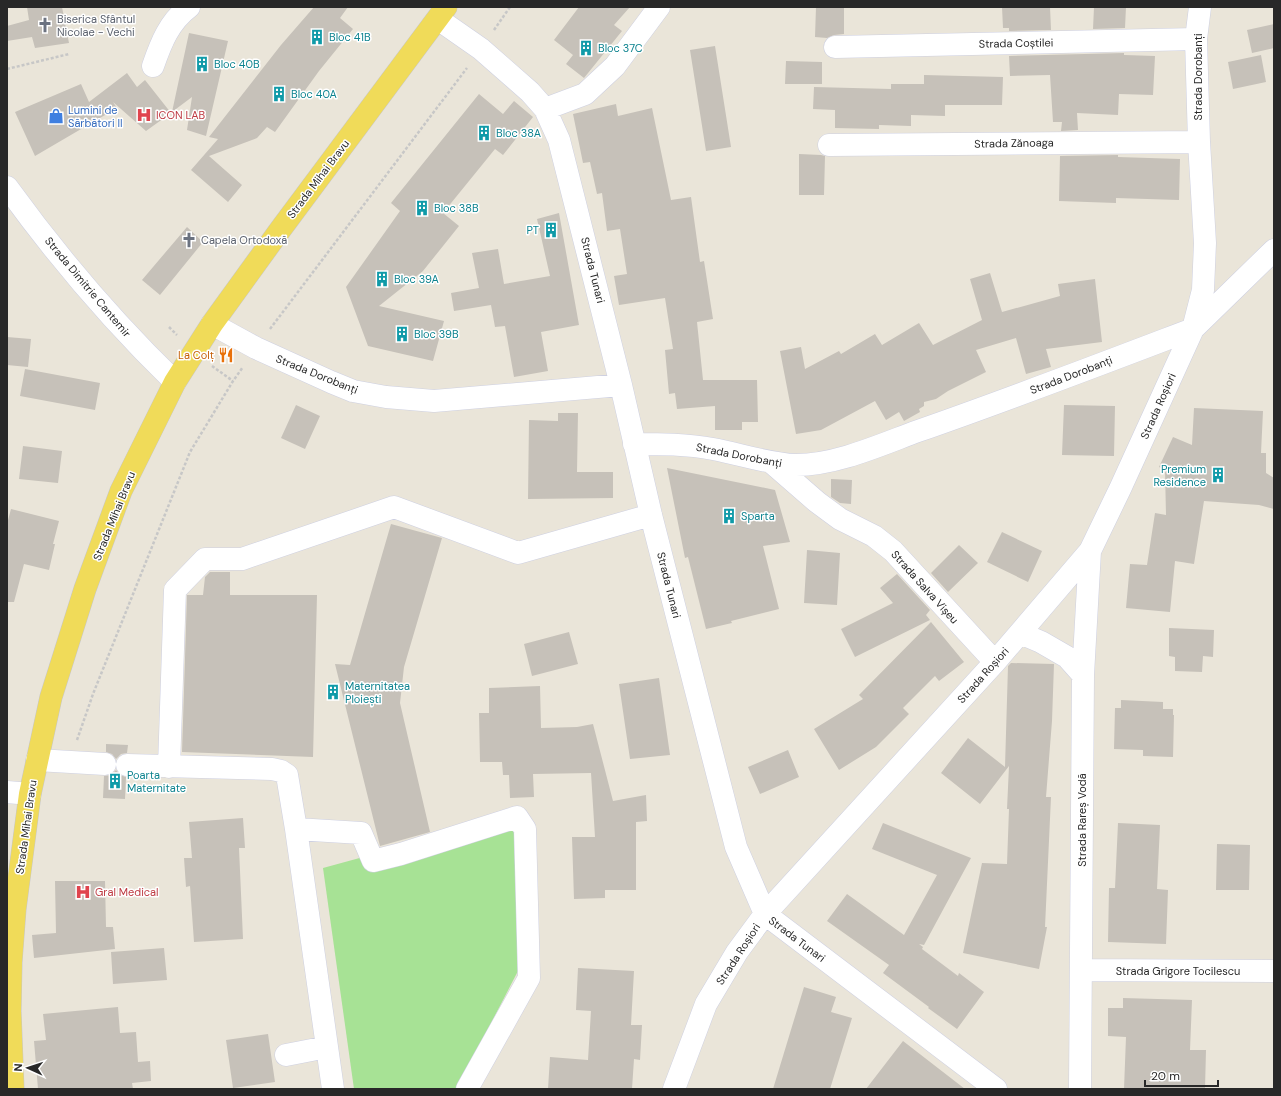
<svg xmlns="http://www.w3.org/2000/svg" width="1281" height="1096" font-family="'DM Sans',sans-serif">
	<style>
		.green { fill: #a7e295 }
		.building { fill: #c6c1b9 }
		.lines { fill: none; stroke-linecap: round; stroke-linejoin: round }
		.minor-casing { stroke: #ced0e1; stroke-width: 23 }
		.major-casing { stroke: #c7c7c7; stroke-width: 23 }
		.path { stroke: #c7c7c7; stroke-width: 2.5; stroke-dasharray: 3 2; stroke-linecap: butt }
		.minor { stroke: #fff; stroke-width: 22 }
		.major { stroke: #f0db59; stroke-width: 22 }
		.labels { text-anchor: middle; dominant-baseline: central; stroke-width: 3; stroke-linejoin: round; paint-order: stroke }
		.worship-label { font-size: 11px; fill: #5b616d; stroke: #fff; text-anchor: start }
		.culture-label { font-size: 11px; fill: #0d838f; stroke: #fff; text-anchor: start }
		.street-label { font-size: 11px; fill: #282828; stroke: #fff }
		.shop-label { font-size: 11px; fill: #366cbe; stroke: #fff; text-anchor: start }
		.health-label { font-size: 11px; fill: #be3a42; stroke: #fff; text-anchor: start }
		.food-label { font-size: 11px; fill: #c56008; stroke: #fff; text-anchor: end }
	</style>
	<rect width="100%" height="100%" fill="#eae5d9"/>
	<path class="green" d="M 484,824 L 517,829 L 518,971 L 457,1089 L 354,1089 L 323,868 Z"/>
	<path class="building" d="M 27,7 L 62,7 L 69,43 L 35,48 L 32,37 L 7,41 L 7,26 L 29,20 Z
		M 314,7 L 348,7 L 340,18 L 353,29 L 319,71 L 275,132 L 267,127 L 257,138 L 209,156 L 242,185 L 228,202 L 191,170 L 218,139 L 209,137 L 281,45 Z
		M 579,7 L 630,7 L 614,25 L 622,31 L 584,78 L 566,64 L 573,55 L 554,40 Z
		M 816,7 L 844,7 L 844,34 L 834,35 L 827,38 L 815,37 Z
		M 1002,7 L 1050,7 L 1051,30 L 1009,31 L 1009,28 L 1003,28 Z
		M 1094,7 L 1126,7 L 1125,28 L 1093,29 Z
		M 1274,24 L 1274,48 L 1252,53 L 1247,30 Z
		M 189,33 L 228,41 L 206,136 L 187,130 L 192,97 L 172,112 Z
		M 715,46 L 731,147 L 706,151 L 690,50 Z
		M 1124,53 L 1124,55 L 1155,56 L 1153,95 L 1119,94 L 1118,115 L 1077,113 L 1078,130 L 1061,131 L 1062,122 L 1053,122 L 1050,75 L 1010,76 L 1009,56 Z
		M 1261,55 L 1266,82 L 1233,89 L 1228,62 Z
		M 786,61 L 822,62 L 822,84 L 785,84 Z
		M 127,73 L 137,87 L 145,80 L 171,113 L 146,131 L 113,102 L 117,108 L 35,156 L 15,112 L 81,84 L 89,102 Z
		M 924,75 L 1003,77 L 1002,105 L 945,105 L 945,116 L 911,115 L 911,126 L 879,125 L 879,129 L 835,128 L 835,110 L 813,109 L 814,87 L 891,89 L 891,84 L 924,84 Z
		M 479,94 L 503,114 L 514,101 L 533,117 L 503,155 L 495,149 L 443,213 L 459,226 L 423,271 L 379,306 L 444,321 L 433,361 L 368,346 L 346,287 L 400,211 L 391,203 Z
		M 616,104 L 618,116 L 652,108 L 671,200 L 691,197 L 700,262 L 704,261 L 713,319 L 697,322 L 703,380 L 757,380 L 758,422 L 742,422 L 742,430 L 715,430 L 715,406 L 677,409 L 675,393 L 669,394 L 665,350 L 673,349 L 665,298 L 619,305 L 614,276 L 627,274 L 620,229 L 607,231 L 602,193 L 597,194 L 590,162 L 583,163 L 573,114 Z
		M 799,154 L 821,155 L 825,156 L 824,195 L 799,195 Z
		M 1118,155 L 1118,157 L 1180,159 L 1179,200 L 1116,198 L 1116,203 L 1059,201 L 1060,156 Z
		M 559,213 L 579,325 L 541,332 L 548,371 L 514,377 L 505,326 L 495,327 L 491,305 L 454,311 L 451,293 L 479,288 L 472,253 L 498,249 L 504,284 L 550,276 L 537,219 Z
		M 187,227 L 203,242 L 160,295 L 142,280 Z
		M 990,273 L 1002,312 L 1060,296 L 1058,284 L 1095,279 L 1102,342 L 1046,349 L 1051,367 L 1026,374 L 1016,338 L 976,350 L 986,372 L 948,391 L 936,399 L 924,402 L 924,406 L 919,409 L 920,412 L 904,421 L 899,412 L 886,420 L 875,401 L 821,430 L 796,434 L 780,351 L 801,347 L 805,369 L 839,351 L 841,354 L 875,334 L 882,345 L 919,323 L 933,345 L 982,320 L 970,279 Z
		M 7,337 L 31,339 L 28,367 L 7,365 Z
		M 25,369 L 100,383 L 95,410 L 20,396 Z
		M 296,405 L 320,416 L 305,449 L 281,438 Z
		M 1064,405 L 1115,406 L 1114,456 L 1062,455 Z
		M 1194,408 L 1263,411 L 1261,453 L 1266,453 L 1266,473 L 1274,478 L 1274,509 L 1259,505 L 1204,501 L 1194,564 L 1175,561 L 1170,612 L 1126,608 L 1130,564 L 1147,565 L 1155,513 L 1166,515 L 1165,470 L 1159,467 L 1173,437 L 1192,445 Z
		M 558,413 L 578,413 L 577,472 L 613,472 L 613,498 L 528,499 L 529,420 L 558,421 Z
		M 23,446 L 62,451 L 58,483 L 19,479 Z
		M 667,468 L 775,490 L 790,542 L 763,546 L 779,609 L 731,621 L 732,623 L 706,629 L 688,557 L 685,558 Z
		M 831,479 L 852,480 L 851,504 L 840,503 L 831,497 Z
		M 11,509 L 59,521 L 53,544 L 55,544 L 49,570 L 24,564 L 14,602 L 7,602 L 7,524 Z
		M 391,524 L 442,538 L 404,667 L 400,703 L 430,832 L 380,846 L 335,664 L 350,665 Z
		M 1002,532 L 1042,551 L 1028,582 L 987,562 Z
		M 959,545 L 978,563 L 948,592 L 931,573 Z
		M 807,550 L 840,553 L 837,605 L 804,603 Z
		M 210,572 L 230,572 L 230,595 L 317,595 L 313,757 L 182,752 L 187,595 L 203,595 L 205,577 Z
		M 897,574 L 930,610 L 926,615 L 930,620 L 855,657 L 841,629 L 893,603 L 880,588 Z
		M 931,622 L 964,662 L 939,681 L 935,676 L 903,708 L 909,714 L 876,747 L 839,770 L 814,729 L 863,699 L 859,695 Z
		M 1169,628 L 1214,630 L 1213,657 L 1203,656 L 1202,672 L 1175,671 L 1175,657 L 1169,656 Z
		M 569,632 L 578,664 L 532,676 L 524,644 Z
		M 1011,663 L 1054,664 L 1052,721 L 1046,797 L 1051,797 L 1045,927 L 1047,927 L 1039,969 L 963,953 L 982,863 L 1007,864 L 1009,809 L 1007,809 L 1009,766 L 980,804 L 941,773 L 968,738 L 1005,767 L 1008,666 Z
		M 659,678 L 670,755 L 630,759 L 619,684 Z
		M 540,686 L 541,728 L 577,727 L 593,724 L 613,801 L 646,795 L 647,821 L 636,822 L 636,890 L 605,890 L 605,898 L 574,899 L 572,837 L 595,837 L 591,773 L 533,774 L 534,797 L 510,798 L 509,775 L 503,775 L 502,762 L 480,762 L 479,713 L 489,713 L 489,688 Z
		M 1121,700 L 1163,702 L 1163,709 L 1173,709 L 1173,715 L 1174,715 L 1173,757 L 1143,756 L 1143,750 L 1114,749 L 1115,708 L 1121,708 Z
		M 106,744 L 128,745 L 127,753 L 121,754 L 116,759 L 112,754 L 106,752 Z
		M 788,750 L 799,777 L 760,794 L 748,767 Z
		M 116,770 L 120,775 L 126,777 L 125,799 L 103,798 L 104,776 L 111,775 Z
		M 243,818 L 245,848 L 239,848 L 243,939 L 194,942 L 190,886 L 186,887 L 184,858 L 192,858 L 189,822 Z
		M 883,823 L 971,858 L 924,945 L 919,944 L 923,947 L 922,949 L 958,976 L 959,973 L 984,992 L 957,1029 L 928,1008 L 929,1007 L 883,973 L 889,965 L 827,921 L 847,894 L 904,935 L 937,875 L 872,849 Z
		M 1118,823 L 1160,825 L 1157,889 L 1168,890 L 1166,944 L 1108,942 L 1109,888 L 1115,888 Z
		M 1217,844 L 1250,845 L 1249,890 L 1216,890 Z
		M 55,881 L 105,881 L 106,927 L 113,927 L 115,949 L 34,958 L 32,935 L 56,933 Z
		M 164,948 L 167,980 L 113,984 L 111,952 Z
		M 578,968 L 634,971 L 631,1025 L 642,1025 L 640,1060 L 634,1059 L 632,1089 L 548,1089 L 550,1057 L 588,1060 L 591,1011 L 576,1010 Z
		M 804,987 L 836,997 L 831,1012 L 852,1018 L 830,1089 L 773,1089 Z
		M 1123,998 L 1192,1000 L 1190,1050 L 1206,1050 L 1205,1089 L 1124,1089 L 1126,1037 L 1108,1036 L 1108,1008 L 1123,1008 Z
		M 118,1007 L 120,1033 L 136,1032 L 138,1062 L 150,1061 L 151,1081 L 132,1083 L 133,1089 L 38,1089 L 34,1041 L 46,1040 L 43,1014 Z
		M 268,1034 L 275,1082 L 233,1088 L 226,1040 Z
		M 903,1041 L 965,1089 L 866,1089 Z"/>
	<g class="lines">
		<defs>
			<path id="minor" d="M 438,19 L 481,49 L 530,92 L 545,109 L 559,140 L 621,385 L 651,515 L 736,847 L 765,914 L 996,1089
				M 835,47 L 1196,39
				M 153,66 C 161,43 169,22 189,7
				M 545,109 L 585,94 L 615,66 L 659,7
				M 829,145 L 1199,142
				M 7,187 C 57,256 113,322 175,382
				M 212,324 L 256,348 L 331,382 L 353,391 L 386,397 L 434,401 L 621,385
				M 1193,329 L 1203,290 L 1205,243 L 1199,142 L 1196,39 L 1200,7
				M 634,444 C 661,444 687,444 713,449 C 740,454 768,464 796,465 C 836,465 880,445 918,431 C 1010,399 1101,364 1193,329
				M 771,462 L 817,502 L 840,519 L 874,536 L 893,551 L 995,662
				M 1020,633 L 1041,642 L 1067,657 L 1083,675
				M 37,760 L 105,764
				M 127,765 L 272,769 L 281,771 L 287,775 L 296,829 L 333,1089
				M 169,767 L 175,590 L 205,559 L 242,559 L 394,507 L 518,553 L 651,515
				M 7,792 L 30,794
				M 296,829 L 361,833 L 373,861 L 401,854 L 517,817 L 525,829 L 529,978 L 467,1089
				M 1081,970 L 1274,971
				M 286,1055 L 327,1047
				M 674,1089 L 706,1004 L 737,952 L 765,914 L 995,662 L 1090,551 L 1120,489 L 1193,329 L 1274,250
				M 1080,1089 L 1083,675 L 1090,551"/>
			<path id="major" d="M 13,1089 L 10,1011 L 11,962 L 15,909 L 30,794 L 51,697 L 85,589 L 121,491 L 175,382 L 212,324 L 280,230 L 446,7"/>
		</defs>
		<use href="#minor" class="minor-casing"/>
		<use href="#major" class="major-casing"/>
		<path class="path" d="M 494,30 L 510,7
			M 7,69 L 69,54
			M 169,327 L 177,335
			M 270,329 L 467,68
			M 212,366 L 233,381
			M 77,740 L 93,694 L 190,452 L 233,381 L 243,367"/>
		<use href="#minor" class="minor"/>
		<use href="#major" class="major"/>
	</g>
	<defs>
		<symbol id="church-bare" viewBox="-9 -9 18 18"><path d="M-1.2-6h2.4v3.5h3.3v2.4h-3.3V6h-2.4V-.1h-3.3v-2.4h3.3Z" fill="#6b7280" stroke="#fff" stroke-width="2.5" paint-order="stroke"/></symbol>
		<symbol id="building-bare" viewBox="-9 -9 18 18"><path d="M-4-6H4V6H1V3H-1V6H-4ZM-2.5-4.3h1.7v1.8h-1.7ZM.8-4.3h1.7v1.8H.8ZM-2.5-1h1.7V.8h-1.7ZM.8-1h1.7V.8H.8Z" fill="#0f9aa8" stroke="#fff" stroke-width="2.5" paint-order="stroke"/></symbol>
		<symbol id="hospital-bare" viewBox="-9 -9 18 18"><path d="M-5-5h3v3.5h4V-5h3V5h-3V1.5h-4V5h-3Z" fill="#e0444e" stroke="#fff" stroke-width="2.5" paint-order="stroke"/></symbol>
		<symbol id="shop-bare" viewBox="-9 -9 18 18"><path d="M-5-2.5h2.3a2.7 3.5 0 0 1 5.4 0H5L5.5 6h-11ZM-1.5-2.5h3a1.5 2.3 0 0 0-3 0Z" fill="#3f7fe0" stroke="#fff" stroke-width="2.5" paint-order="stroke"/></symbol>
		<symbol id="restaurant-bare" viewBox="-9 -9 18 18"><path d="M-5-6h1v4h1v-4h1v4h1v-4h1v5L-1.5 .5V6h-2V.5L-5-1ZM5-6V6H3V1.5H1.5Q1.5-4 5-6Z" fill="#e8710a" stroke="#fff" stroke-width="2.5" paint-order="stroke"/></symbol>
	</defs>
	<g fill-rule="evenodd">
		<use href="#church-bare" x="34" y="14" width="22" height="22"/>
		<use href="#building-bare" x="306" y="26" width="22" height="22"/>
		<use href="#building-bare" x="575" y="37" width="22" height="22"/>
		<use href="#building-bare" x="191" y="53" width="22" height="22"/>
		<use href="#building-bare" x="268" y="83" width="22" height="22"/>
		<use href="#hospital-bare" x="133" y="104" width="22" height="22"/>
		<use href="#shop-bare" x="45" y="105" width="22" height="22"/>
		<use href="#building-bare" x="473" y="122" width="22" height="22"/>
		<use href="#building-bare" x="411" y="197" width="22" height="22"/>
		<use href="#building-bare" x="540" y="219" width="22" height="22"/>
		<use href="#church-bare" x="178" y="229" width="22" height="22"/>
		<use href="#building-bare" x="371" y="268" width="22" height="22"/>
		<use href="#building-bare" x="391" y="323" width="22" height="22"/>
		<use href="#restaurant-bare" x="215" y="344" width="22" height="22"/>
		<use href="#building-bare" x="1207" y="464" width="22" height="22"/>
		<use href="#building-bare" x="718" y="505" width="22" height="22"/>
		<use href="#building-bare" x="322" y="681" width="22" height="22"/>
		<use href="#building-bare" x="104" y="770" width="22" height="22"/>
		<use href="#hospital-bare" x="72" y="881" width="22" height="22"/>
	</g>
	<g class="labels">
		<g class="worship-label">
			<text x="57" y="19">Biserica Sfântul<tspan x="57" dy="13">Nicolae - Vechi</tspan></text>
			<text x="201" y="240">Capela Ortodoxă</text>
		</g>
		<g class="culture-label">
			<text x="329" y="37">Bloc 41B</text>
			<text x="598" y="48">Bloc 37C</text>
			<text x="214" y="64">Bloc 40B</text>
			<text x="291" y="94">Bloc 40A</text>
			<text x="496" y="133">Bloc 38A</text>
			<text x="434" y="208">Bloc 38B</text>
			<text x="539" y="230" text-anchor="end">PT</text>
			<text x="394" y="279">Bloc 39A</text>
			<text x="414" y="334">Bloc 39B</text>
			<text x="1206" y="469" text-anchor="end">Premium<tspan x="1206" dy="13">Residence</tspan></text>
			<text x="741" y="516">Sparta</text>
			<text x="345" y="686">Maternitatea<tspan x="345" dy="13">Ploiești</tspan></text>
			<text x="127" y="775">Poarta<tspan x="127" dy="13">Maternitate</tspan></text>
		</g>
		<g class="street-label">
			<text transform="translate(1016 43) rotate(-1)">Strada Coștilei</text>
			<text transform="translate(1198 77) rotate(-90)">Strada Dorobanți</text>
			<text transform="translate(1014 143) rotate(-1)">Strada Zănoaga</text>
			<text transform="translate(318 179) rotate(-53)">Strada Mihai Bravu</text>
			<text transform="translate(593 270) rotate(76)">Strada Tunari</text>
			<text transform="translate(88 287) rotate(50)">Strada Dimitrie Cantemir</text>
			<text transform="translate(317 374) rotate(22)">Strada Dorobanți</text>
			<text transform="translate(1071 375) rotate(-21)">Strada Dorobanți</text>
			<text transform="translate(1158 406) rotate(-66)">Strada Roșiori</text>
			<text transform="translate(739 455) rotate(11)">Strada Dorobanți</text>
			<text transform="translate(114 516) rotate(-68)">Strada Mihai Bravu</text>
			<text transform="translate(669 585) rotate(76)">Strada Tunari</text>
			<text transform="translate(925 587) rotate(48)">Strada Salva Vișeu</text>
			<text transform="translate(983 675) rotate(-48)">Strada Roșiori</text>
			<text transform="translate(1082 820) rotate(-90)">Strada Rareș Vodă</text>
			<text transform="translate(26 827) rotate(-82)">Strada Mihai Bravu</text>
			<text transform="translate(797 939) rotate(37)">Strada Tunari</text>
			<text transform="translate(738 954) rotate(-57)">Strada Roșiori</text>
			<text x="1178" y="971">Strada Grigore Tocilescu</text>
		</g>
		<g class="shop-label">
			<text x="68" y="110">Lumini de<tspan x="68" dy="13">Sărbători II</tspan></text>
		</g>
		<g class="health-label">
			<text x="156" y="115">ICON LAB</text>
			<text x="95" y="892">Gral Medical</text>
		</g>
		<g class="food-label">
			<text x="214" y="355">La Colț</text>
		</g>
	</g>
	<rect width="1281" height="1096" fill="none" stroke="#282828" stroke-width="16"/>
	<g transform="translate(28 1068) rotate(273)" stroke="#ffffff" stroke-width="3" paint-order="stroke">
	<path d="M0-3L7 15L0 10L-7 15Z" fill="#282828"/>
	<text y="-6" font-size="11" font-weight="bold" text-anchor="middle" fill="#282828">N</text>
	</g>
	<path d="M1145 1080v6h73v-6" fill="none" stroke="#282828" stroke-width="2"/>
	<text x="1151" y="1080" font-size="12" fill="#282828" stroke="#ffffff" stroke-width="3" paint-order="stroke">20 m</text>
</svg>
